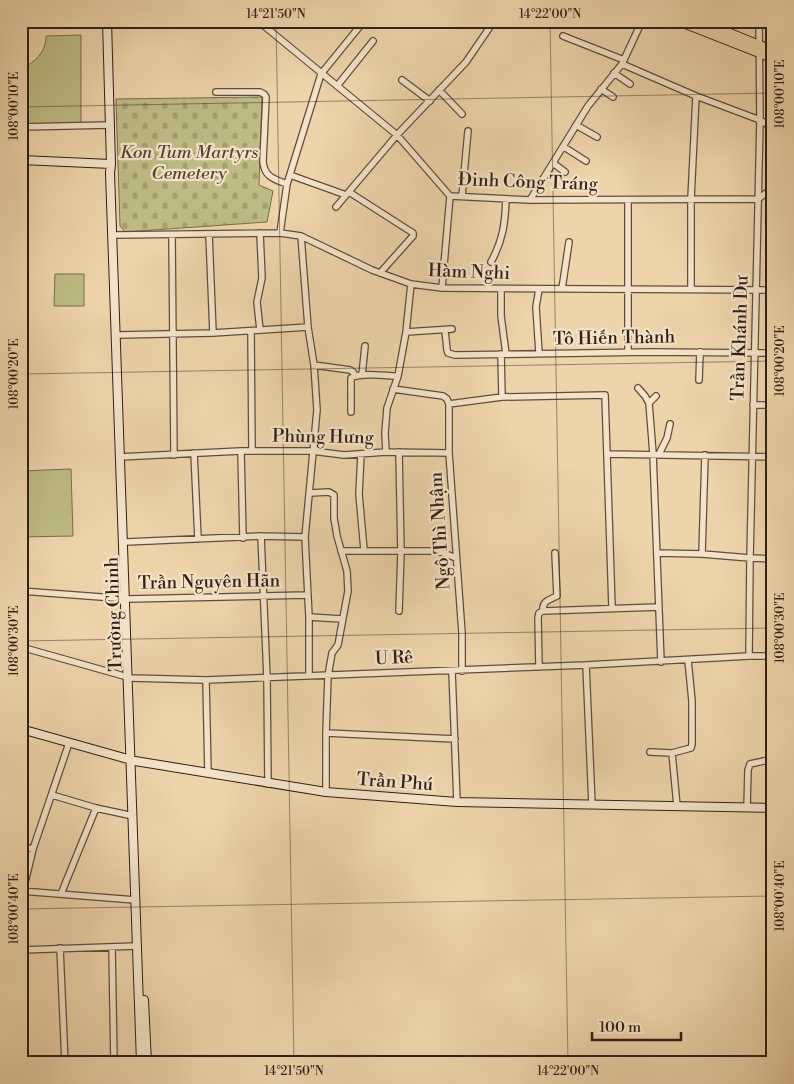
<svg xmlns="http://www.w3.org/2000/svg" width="794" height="1084" font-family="'Libre Bodoni',serif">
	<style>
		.grass { fill: #bebb85; stroke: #786d4e }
		.cemetery { fill: url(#cemetery-stones); stroke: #786d4e }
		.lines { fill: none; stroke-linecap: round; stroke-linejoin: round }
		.street-casing { stroke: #604c3d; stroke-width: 8 }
		.secondary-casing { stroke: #311f18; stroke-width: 10 }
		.primary-casing { stroke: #311f18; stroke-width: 11 }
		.street { stroke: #f4e3c8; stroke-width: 5.5 }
		.secondary { stroke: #f4e3c8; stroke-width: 8 }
		.primary { stroke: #eed4ab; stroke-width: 9 }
		.ticks { fill: none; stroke: #311f18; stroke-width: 1; stroke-opacity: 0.45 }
		.labels { text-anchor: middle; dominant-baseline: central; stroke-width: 4.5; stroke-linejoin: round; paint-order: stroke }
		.park-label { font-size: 18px; font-style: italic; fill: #544633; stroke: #f4e3c8 }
		.street-label { font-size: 18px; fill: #311f18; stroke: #f4e3c8 }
		.neatline { fill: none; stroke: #311f18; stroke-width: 2 }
		.ticks-label { font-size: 12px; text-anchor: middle; fill: #311f18 }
	</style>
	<defs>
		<pattern id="cemetery-stones" width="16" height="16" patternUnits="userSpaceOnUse" patternTransform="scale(1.25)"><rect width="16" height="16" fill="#bebb85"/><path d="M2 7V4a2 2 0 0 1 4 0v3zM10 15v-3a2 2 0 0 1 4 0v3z" fill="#a4a072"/></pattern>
	</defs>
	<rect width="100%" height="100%" fill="#eed4ab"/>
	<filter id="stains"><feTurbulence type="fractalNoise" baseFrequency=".004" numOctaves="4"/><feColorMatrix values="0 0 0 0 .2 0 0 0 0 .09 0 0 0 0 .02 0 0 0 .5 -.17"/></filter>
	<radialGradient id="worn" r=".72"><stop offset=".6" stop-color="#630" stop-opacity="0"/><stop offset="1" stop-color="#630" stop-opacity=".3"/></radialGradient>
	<path class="grass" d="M 81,35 L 81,126 L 28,127 L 27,66 C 39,58 46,50 46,36 Z
		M 55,274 L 84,274 L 84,306 L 54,306 Z
		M 71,469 L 73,536 L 21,537 L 21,471 Z"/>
	<path class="cemetery" d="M 262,97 L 259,185 L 273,191 L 267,222 L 125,232 L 120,226 L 116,99 Z"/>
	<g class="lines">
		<defs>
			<path id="street" d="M 256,21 L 263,25 L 397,135 L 450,196 L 530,200 L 758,199 L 773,188
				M 563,36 L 624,60
				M 622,64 L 696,96 L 760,120 L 773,128
				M 614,73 L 630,84
				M 402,80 L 430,101
				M 337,86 L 373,41
				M 601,89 L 613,97
				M 439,90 L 462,114
				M 216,92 L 260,92 L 264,94 L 266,97 L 263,161 C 264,177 274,179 287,184
				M 576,125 L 597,137
				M 21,127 L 110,125
				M 564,147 L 586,161
				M 553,163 L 565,172
				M 290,175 L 346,195
				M 349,192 L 413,233 L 413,236 L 380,273
				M 462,196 L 468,131
				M 530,200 L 588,106 L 622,64 L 642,21
				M 628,201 L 628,352
				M 336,207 L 397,135 L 466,62 L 494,21
				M 280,233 L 287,184 L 321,74 L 364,21
				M 209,234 L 213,333
				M 116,235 L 280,233 L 301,236 L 372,270 L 411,284 L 442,288 L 773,290
				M 172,235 L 174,455
				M 301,236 L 308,327 L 314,365 L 317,410 L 305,537 L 309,617 L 342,619
				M 491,262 C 503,240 505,224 506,199
				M 442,288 L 450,196
				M 501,289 L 501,316 L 506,354
				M 562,289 L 569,242
				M 691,289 L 691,199 L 696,96
				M 260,330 L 257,302 L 262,278 L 260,233
				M 445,330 L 447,350 L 448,353 L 455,355 L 651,352 L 773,353
				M 251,331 L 252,451
				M 406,332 L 452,329
				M 119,335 L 213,333 L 308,327
				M 539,353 L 536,307 L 539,289
				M 314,365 L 350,370 L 353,372 L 355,376
				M 362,375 L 365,346
				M 699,380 L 700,352
				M 638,388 L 645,396 L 649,403 L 653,454 L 661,662
				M 393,389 L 443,396 L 447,399 L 449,404 L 449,453
				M 502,397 L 605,395 L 612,607
				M 649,403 L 656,396
				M 449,404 L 502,397 L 501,354
				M 753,405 L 773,405
				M 351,412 L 351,378 C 361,372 386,376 398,376
				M 241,451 L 243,538
				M 386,452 L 449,453 L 462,633 L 462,671
				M 399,452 L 401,552 L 399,611
				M 194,453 L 198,539
				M 361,454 L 359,494 L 364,550
				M 607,454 L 773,457
				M 659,454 L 667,438 L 670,424
				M 119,457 L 241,451 L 312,451 L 344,455 L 386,452 L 385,433 L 387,408 L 398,376 L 406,332 L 411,284
				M 310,493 L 329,492 L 334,495 L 334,518 L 337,536 L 347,571 L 348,591 L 338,645 L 332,653 L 328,676 L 326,733 L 326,792
				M 261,536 L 267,678 L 268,784
				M 126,542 L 261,536 L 305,537
				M 341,551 L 438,551 L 456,558
				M 657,553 L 702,554 L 750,558 L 773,559
				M 702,554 L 705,455
				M 21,591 L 128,599 L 307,595
				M 543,611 C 542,601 549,600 557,596 L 555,553
				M 21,647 L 131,678 L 206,680 L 586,665 L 749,656 L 773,656
				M 749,656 L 750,558 L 760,120 L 759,21
				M 586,665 L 592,805
				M 539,667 L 538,618 L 539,613 L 543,611 L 659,607
				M 452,671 L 457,802
				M 309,676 L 309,617
				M 206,680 L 208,773
				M 326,733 L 455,739
				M 650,752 L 672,753
				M 52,795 L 96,808 L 133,816
				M 677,806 L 672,753 L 691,748 L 692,744 L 692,701 L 688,660
				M 747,808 L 748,770 L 750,764 L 773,759
				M 21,847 L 33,849
				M 21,891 L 135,900
				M 23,891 L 33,849 L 69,743
				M 61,894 L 96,808
				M 112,947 L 114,1063
				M 60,948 L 65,1063
				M 21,950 L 137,946"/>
			<path id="secondary" d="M 107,21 L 111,164 L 110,173 L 141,1063
				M 21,160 L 111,164
				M 21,729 L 135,761 L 326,792 L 457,802 L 773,808
				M 144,1000 L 147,1063"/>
			<path id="primary" d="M 679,21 L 773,58
				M 699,21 L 773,51"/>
		</defs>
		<use href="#street" class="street-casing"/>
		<use href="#secondary" class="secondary-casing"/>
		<use href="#primary" class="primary-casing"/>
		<use href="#street" class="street"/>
		<use href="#secondary" class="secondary"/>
		<use href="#primary" class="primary"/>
	</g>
	<path class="ticks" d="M 276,21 L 294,1063M 550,21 L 568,1063M 21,107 L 773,93M 21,374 L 773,361M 21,641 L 773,628M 21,909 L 773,896"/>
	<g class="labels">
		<g class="park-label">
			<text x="189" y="152">Kon Tum Martyrs<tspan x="189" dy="21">Cemetery</tspan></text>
		</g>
		<g class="street-label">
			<text transform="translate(528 182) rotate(2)">Đinh Công Tráng</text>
			<text transform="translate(469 272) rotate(2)">Hàm Nghi</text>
			<text transform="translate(614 338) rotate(-1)">Tô Hiến Thành</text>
			<text transform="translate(740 338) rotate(-88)">Trần Khánh Dư</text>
			<text transform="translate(323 437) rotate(1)">Phùng Hưng</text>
			<text transform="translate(440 531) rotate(-94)">Ngô Thì Nhậm</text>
			<text transform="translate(209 582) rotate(-1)">Trần Nguyên Hãn</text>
			<text transform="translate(114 614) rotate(-92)">Trường Chinh</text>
			<text transform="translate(394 658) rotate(-2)">U Rê</text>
			<text transform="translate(395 782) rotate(4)">Trần Phú</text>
		</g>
	</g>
	<rect width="794" height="1084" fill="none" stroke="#eed4ab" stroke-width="55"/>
	<path d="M592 1032v8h89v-8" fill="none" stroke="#311f18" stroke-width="2.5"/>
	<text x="599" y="1032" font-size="15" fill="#311f18" stroke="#f4e3c8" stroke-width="4" paint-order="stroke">100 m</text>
	<rect x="28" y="28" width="738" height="1028" class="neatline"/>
	<g class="ticks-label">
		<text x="276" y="18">14°21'50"N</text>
		<text x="550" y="18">14°22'00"N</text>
		<text transform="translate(780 94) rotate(-90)" y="4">108°00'10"E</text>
		<text transform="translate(14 106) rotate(-90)" y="4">108°00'10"E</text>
		<text transform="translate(780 361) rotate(-90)" y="4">108°00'20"E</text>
		<text transform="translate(14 374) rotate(-90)" y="4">108°00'20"E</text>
		<text transform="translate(780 628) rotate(-90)" y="4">108°00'30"E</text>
		<text transform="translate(14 641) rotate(-90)" y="4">108°00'30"E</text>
		<text transform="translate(780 896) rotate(-90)" y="4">108°00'40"E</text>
		<text transform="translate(14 909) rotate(-90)" y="4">108°00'40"E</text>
		<text x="294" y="1075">14°21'50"N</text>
		<text x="568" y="1075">14°22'00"N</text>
	</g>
	<rect width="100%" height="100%" filter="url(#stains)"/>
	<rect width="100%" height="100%" fill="url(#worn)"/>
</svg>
